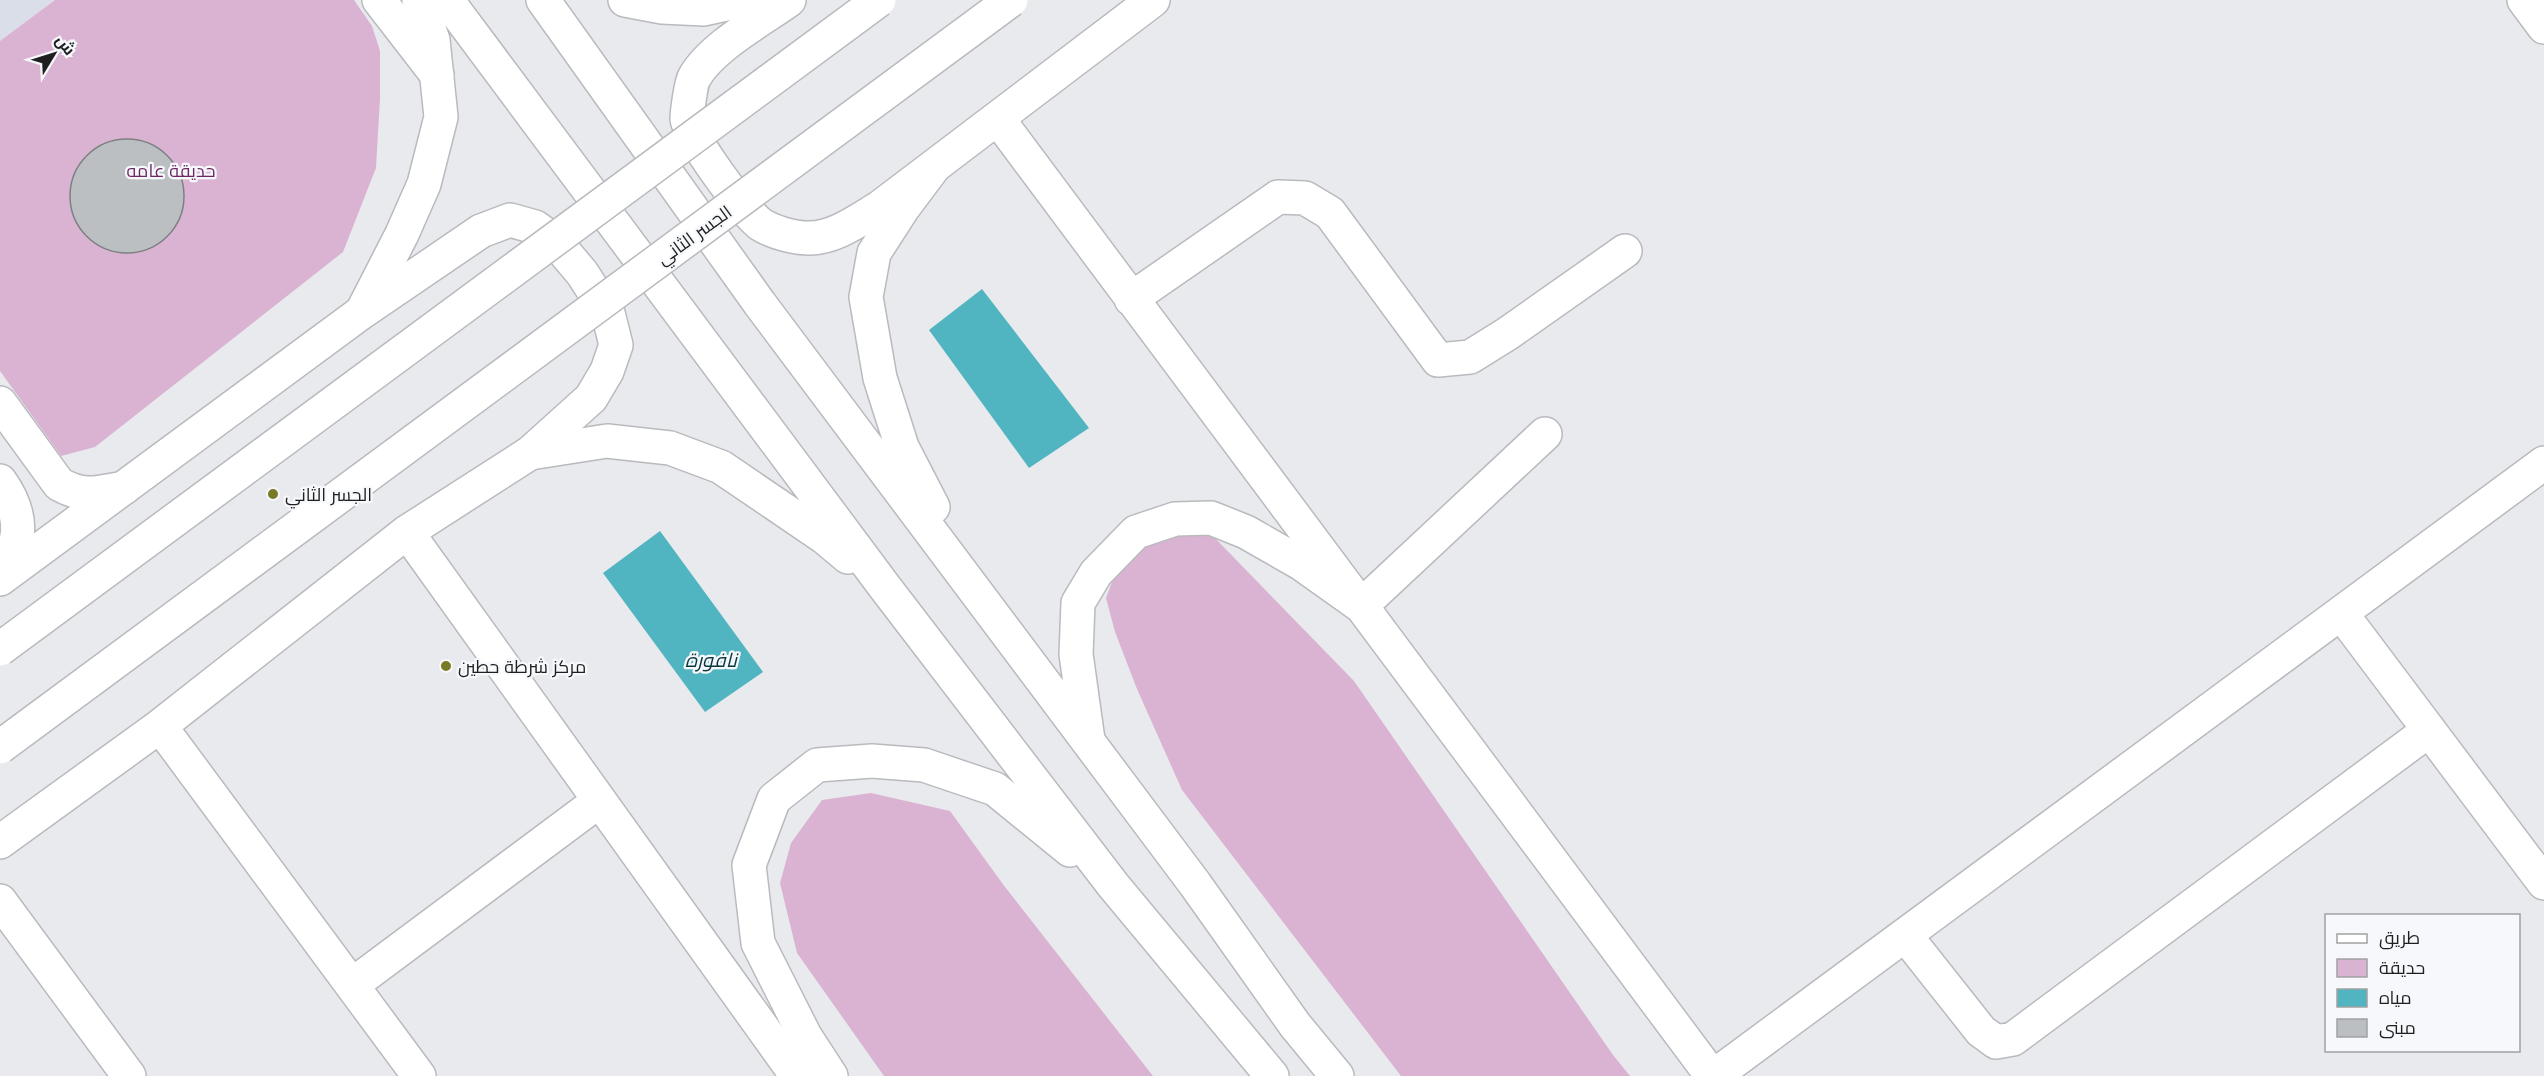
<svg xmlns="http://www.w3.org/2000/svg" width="2544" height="1076" font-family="'PT Sans',Cairo,sans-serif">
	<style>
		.built { fill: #dadee8 }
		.green { fill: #dab3d2 }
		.water { fill: #50b4c1 }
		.building { fill: #bcbfc2; stroke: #7d8082; stroke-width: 1.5 }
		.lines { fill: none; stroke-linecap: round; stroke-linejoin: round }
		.minor-casing { stroke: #b9babe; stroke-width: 36 }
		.major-casing { stroke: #b9babe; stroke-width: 36 }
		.minor { stroke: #fff; stroke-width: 33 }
		.major { stroke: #fff; stroke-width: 33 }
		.major-bridge-casing { stroke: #b9babe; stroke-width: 36; stroke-linecap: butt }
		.major-bridge { stroke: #fff; stroke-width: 33 }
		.poi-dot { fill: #777b25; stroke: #f6f8fb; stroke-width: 2 }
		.labels { text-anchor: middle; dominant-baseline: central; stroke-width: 4.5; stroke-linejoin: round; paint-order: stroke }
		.park-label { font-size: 18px; fill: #6d2864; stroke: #f6f8fb }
		.street-label { font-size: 18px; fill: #1f1f20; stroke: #f6f8fb }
		.poi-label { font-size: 18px; fill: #1f1f20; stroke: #f6f8fb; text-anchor: start }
		.water-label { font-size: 20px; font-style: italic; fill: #08393e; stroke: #f6f8fb }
	</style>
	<rect width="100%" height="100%" fill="#e9eaed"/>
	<path class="built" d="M 0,0 L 55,0 L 0,41 Z"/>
	<path class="green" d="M 55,0 L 354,0 L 372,26 L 380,51 L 380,99 L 376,168 L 343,252 L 95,447 L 61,456 L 0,371 L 0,41 Z
		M 1166,532 L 1211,534 L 1354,681 L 1613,1055 L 1630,1076 L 1401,1076 L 1182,790 L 1137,689 L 1115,632 L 1106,598 L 1121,558 Z
		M 871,793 L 950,811 L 1005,887 L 1153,1076 L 884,1076 L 797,953 L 780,883 L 791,843 L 822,800 Z"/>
	<path class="water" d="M 982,289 L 1089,428 L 1029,468 L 929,330 Z
		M 660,531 L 763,672 L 705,712 L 603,573 Z"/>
	<path class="building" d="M70 196a57 57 0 1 1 114 0a57 57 0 1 1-114 0Z"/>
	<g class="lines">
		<defs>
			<path id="minor" d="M 379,0 L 437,75
				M 789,0 C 761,20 710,48 694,78 C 691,83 687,113 687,119 C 691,141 742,209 760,224 C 772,232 794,238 808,238 C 833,239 859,220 879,208 L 1153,0
				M 2524,0 L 2544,27
				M 998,119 L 1712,1076
				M 1131,299 L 1278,197 L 1305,198 L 1330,213 L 1438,360 L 1470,357 L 1507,334 L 1625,251
				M 0,403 L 59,484 C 84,498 97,493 124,488
				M 0,481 C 25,516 22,542 0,577
				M 407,532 L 797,1076
				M 0,579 L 362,312 L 481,231 L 510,220 L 535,227 L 555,241 L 582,273 L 608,313 L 616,345 L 607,371 L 591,398 L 530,453 L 407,532 L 160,726 L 0,842
				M 1361,606 L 1545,434
				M 2341,613 L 2544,883
				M 160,726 L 419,1076
				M 0,901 L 129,1076
				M 1905,935 L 1981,1031 L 1996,1042 L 2013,1039 L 2428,731
				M 352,985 L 599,801
				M 1714,1076 L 2544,463"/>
			<path id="major" d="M 447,0 L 884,586 L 1113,885 L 1272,1076
				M 543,0 L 760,304 L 1195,884 L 1295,1025 L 1337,1076
				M 625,0 L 662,7 L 704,9 L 745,0
				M 362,312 L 402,234 L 424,184 L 441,117 L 433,40 L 419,0
				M 530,453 L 607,441 L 670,448 L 721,467 L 824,537 L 848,557
				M 933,507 L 902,447 L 880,378 L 866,297 L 874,253 L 903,208 L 933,168
				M 1088,740 L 1076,654 L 1078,603 L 1096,573 L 1136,532 L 1175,519 L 1211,518 L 1246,532 L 1302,564 L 1361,606
				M 831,1076 L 805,1036 L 758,943 L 749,865 L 774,799 L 817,765 L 872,761 L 924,765 L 995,789 L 1070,850"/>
		</defs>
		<use href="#minor" class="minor-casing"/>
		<use href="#major" class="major-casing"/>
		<use href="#minor" class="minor"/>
		<use href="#major" class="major"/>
		<defs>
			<path id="major-bridge" d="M 0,649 L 879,0
				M 0,747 L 1011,0"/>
		</defs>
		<use href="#major-bridge" class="major-bridge-casing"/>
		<use href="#major-bridge" class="major-bridge"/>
	</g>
	<g class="poi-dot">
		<circle cx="273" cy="494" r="6"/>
		<circle cx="446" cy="666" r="6"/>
	</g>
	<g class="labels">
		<g class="park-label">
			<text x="171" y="170">حديقة عامه</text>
		</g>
		<g class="street-label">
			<text transform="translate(694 235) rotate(-36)">الجسر الثاني</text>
		</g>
		<g class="poi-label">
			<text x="285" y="494">الجسر الثاني</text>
			<text x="458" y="666">مركز شرطة حطين</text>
		</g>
		<g class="water-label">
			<text x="711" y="660">نافورة</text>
		</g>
	</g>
	<rect x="2325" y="914" width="195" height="138" fill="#f6f8fb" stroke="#a0a1a3" stroke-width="1.5"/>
	<rect x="2337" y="934" width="30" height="9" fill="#ffffff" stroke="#a0a1a3" stroke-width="1.5"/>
	<text x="2379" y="944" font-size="18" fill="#1f1f20">طريق</text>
	<rect x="2337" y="959" width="30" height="18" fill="#dab3d2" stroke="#a0a1a3" stroke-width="1.5"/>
	<text x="2379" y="974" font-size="18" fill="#1f1f20">حديقة</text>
	<rect x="2337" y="989" width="30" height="18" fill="#50b4c1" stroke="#a0a1a3" stroke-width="1.5"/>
	<text x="2379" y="1004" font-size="18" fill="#1f1f20">مياه</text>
	<rect x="2337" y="1019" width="30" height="18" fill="#bcbfc2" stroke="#a0a1a3" stroke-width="1.5"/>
	<text x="2379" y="1034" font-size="18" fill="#1f1f20">مبنى</text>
	<g transform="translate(54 54) rotate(52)" stroke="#f6f8fb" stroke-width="4.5" paint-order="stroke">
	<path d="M0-4.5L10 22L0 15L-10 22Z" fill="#1f1f20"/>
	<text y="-9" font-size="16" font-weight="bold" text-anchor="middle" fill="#1f1f20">ش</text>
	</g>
</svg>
